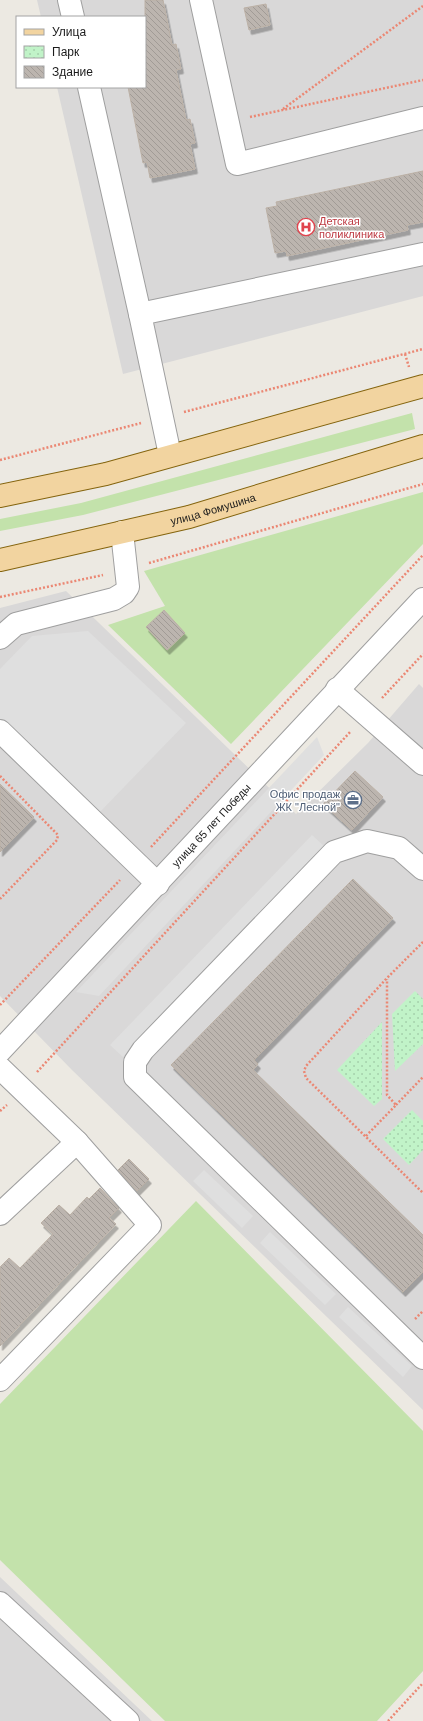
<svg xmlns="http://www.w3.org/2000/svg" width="423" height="1721" font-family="Helvetica,sans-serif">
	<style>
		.residential { fill: #d9d8d8 }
		.grass { fill: #c3e2ab }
		.park { fill: url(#park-dots) }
		.parking { fill: #dfdfdf }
		.building { fill: url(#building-back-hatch); stroke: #bcb1a6; filter: url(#shadow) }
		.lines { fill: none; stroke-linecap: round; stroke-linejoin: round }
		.minor-casing { stroke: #9f9f9f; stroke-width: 24 }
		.major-casing { stroke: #84640e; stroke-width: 24 }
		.path { stroke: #eb8773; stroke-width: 2.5; stroke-dasharray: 2 2; stroke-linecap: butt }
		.minor { stroke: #fff; stroke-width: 22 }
		.major { stroke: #f2d4a0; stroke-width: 22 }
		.labels { text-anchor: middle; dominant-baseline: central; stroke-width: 3; stroke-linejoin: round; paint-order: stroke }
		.health-label { font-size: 11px; fill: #be3a42; stroke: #fff; text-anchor: start }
		.street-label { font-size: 11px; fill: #1b1b1b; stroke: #fff }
		.service-label { font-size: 11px; fill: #4e5e75; stroke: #fff; text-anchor: end }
	</style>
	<defs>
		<pattern id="park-dots" width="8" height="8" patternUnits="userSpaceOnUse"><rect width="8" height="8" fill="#c1f3c8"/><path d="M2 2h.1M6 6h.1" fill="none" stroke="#a5d0ab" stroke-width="1.8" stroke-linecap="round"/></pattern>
		<pattern id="building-back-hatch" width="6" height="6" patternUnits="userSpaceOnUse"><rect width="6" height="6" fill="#bcb5af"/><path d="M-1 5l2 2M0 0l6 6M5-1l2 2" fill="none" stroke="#a19b96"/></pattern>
		<filter id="shadow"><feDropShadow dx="2.5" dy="4.5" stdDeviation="0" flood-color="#0004"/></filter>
	</defs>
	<rect width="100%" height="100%" fill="#ece9e2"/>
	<path class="residential" d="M 37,0 L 423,0 L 423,296 L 123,374 L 57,87 L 145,87 L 145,17 L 41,17 Z
		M 66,591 L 296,814 L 368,743 L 419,684 L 423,688 L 423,1410 L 72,1070 L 0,996 L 0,608 Z
		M 0,1577 L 152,1721 L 0,1721 Z"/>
	<path class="grass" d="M 412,413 L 415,429 L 83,515 L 0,531 L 0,519 L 81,503 Z
		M 423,492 L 423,544 L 231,744 L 108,625 L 165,606 L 144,571 Z
		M 196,1201 L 423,1431 L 423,1671 L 377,1721 L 165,1721 L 0,1560 L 0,1404 Z"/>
	<path class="park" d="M 415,991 L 423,999 L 423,1044 L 395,1071 L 392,1014 Z
		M 382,1022 L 382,1099 L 374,1106 L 337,1070 Z
		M 412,1110 L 423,1121 L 423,1150 L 409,1165 L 383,1139 Z"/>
	<path class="parking" d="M 88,631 L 186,723 L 97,815 L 0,723 L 0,669 L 32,636 Z
		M 317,737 L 324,755 L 99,996 L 76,992 Z
		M 312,835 L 325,847 L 123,1057 L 110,1045 Z
		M 204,1170 L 253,1216 L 242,1228 L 193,1181 Z
		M 270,1232 L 336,1294 L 325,1305 L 260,1243 Z
		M 348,1307 L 412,1366 L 403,1377 L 339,1317 Z"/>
	<path class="building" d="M 145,0 L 163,0 L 172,45 L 176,44 L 181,69 L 176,70 L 186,120 L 190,119 L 195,143 L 190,144 L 195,169 L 150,178 L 147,162 L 143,163 L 128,87 L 145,87 Z
		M 266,4 L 270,25 L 249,30 L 244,8 Z
		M 423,171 L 423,222 L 407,225 L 408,230 L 301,253 L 287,256 L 286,251 L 275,253 L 266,208 L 277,206 L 276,202 Z
		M 164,610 L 185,633 L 167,650 L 146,627 Z
		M 355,771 L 383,797 L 352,830 L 323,804 Z
		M 0,784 L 34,817 L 0,852 Z
		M 353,879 L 393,918 L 254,1060 L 258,1064 L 253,1070 L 423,1235 L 423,1272 L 403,1292 L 171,1065 Z
		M 129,1159 L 149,1179 L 137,1191 L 118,1170 Z
		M 100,1188 L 119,1208 L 109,1218 L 116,1224 L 0,1346 L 0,1267 L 9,1258 L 20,1268 L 53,1234 L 41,1223 L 59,1205 L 70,1215 L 87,1197 L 89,1199 Z"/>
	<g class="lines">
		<defs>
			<g id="minor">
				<path d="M 69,0 L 73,17"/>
				<path d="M 201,0 L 237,164 L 423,118"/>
				<path d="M 89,87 L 140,314"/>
				<path d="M 170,455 L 140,314 L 423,254"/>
				<path d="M 0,638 L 16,624 L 114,599 L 124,593 L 128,587 L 122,532"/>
				<path d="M 337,689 L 423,764"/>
				<path d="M 0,731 L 158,884"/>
				<path d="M 423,869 L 399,848 L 367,841 L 334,852 L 143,1050 L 135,1062 L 135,1077 L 423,1358"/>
				<path id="s1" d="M 0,1051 L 423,599"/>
				<path d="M 0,1068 L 77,1142 L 0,1214"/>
				<path d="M 0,1380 L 150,1225 L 77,1142"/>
				<path d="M 0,1603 L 128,1721"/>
			</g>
			<g id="major">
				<path d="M 0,496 L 106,474 L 423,386"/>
				<path id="s2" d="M 0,560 L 189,517 L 423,446"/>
			</g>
		</defs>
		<use href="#minor" class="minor-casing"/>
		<use href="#major" class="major-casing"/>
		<path class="path" d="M 283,109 L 423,6
			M 250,117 L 423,80
			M 405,354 L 409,367
			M 184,412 L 423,349
			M 0,460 L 141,423
			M 149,563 L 423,484
			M 0,597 L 103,575
			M 382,698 L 423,654
			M 0,776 L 58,835 L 57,840 L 0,899
			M 151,847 L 423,555
			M 423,942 L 387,978 L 306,1066 L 304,1071 L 306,1078 L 423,1193
			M 0,1005 L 120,880
			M 37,1072 L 351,731
			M 396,1105 L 423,1077
			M 0,1111 L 7,1105
			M 366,1136 L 396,1105 L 387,1095 L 387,979
			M 415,1319 L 423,1311
			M 388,1721 L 423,1683"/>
		<use href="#minor" class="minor"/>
		<use href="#major" class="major"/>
	</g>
	<defs>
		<symbol id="hospital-ring" viewBox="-11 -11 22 22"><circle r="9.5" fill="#fff" stroke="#e0444e" stroke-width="1.5"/><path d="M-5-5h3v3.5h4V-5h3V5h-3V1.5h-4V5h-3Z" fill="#e0444e"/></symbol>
		<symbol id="office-ring" viewBox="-11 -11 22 22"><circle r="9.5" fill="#fff" stroke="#5c6f8a" stroke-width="1.5"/><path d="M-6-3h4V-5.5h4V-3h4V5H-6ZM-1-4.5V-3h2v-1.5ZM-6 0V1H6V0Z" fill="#5c6f8a"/></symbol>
	</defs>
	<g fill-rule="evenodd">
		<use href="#hospital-ring" x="296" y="217" width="20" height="20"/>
		<use href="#office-ring" x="343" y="790" width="20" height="20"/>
	</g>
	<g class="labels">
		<g class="health-label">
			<text x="319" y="221">Детская<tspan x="319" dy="13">поликлиника</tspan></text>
		</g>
		<g class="street-label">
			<text stroke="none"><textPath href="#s2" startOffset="219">улица Фомушина</textPath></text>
			<text stroke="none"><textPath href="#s1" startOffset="309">улица 65 лет Победы</textPath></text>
		</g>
		<g class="service-label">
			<text x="340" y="794">Офис продаж<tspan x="340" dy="13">ЖК "Лесной"</tspan></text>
		</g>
	</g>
	<rect x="16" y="16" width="130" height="72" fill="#ffffff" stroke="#a4a4a4"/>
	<rect x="24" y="29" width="20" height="6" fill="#f2d4a0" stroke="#a4a4a4"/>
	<text x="52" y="36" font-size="12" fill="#1b1b1b">Улица</text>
	<rect x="24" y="46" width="20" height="12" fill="url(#park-dots)" stroke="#a4a4a4"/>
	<text x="52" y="56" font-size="12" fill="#1b1b1b">Парк</text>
	<rect x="24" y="66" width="20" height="12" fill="url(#building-back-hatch)" stroke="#a4a4a4"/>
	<text x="52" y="76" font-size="12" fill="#1b1b1b">Здание</text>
</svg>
